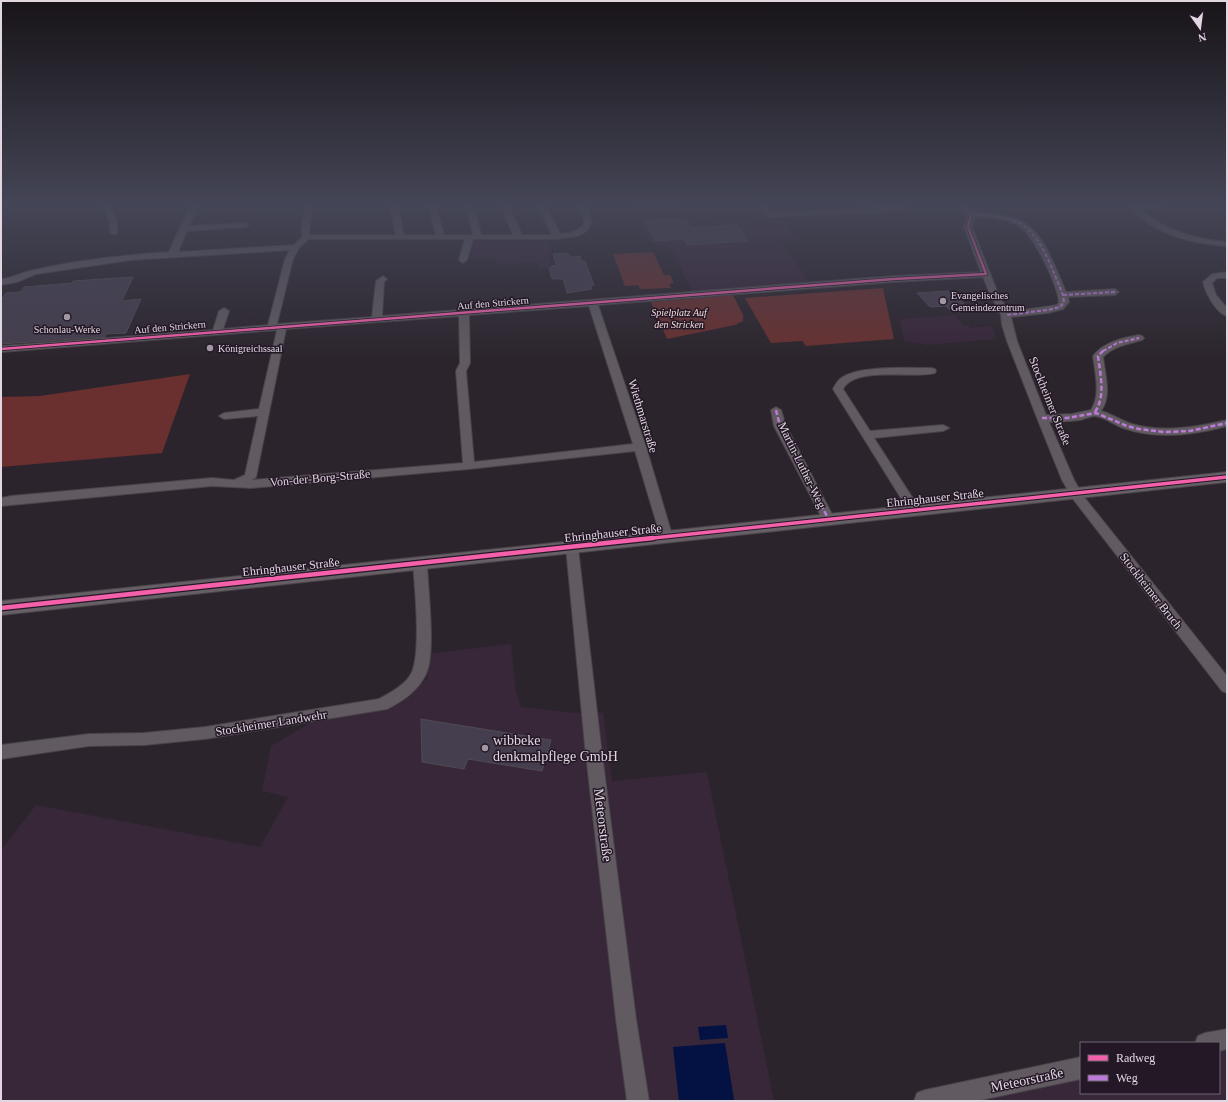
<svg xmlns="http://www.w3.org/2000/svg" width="1228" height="1102" font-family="Georgia,serif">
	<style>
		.built { fill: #372739 }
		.green { fill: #69302f }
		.water { fill: #041143 }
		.building { fill: #453e4e; stroke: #504b52 }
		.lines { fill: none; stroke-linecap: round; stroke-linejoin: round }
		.street-casing { stroke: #484249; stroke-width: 2 }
		.secondary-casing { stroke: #484249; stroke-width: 2 }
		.street { fill: #615b61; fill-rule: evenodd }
		.secondary { fill: #675f66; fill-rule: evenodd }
		.quiet-far1 { stroke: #bd7bd9; stroke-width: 2; stroke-dasharray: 4 2; stroke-linecap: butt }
		.quiet { stroke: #bd7bd9; stroke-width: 2.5; stroke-dasharray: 5 2.5; stroke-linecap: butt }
		.cycleway-far2-casing { stroke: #241826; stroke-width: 4 }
		.cycleway-far1-casing { stroke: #241826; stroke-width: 5.5 }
		.cycleway-casing { stroke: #241826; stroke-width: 7 }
		.cycleway-far2 { stroke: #f560ab; stroke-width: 2.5 }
		.cycleway-far1 { stroke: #f560ab; stroke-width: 3.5 }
		.cycleway { stroke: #f560ab; stroke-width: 4.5 }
		.poi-dot { fill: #a198a2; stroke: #241826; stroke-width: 1.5 }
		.labels { text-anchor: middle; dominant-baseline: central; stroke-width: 3; stroke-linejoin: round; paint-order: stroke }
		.far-poi-label { font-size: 10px; fill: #e0d7e1; stroke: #241826; text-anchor: start }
		.far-street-label { font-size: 10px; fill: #e0d7e1; stroke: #241826 }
		.far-park-label { font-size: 10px; font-style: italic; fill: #f5dddb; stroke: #241826 }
		.street-label { font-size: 12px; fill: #e0d7e1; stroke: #241826 }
		.near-poi-label { font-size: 14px; fill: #e0d7e1; stroke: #241826; text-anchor: start }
		.near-street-label { font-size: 14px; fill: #e0d7e1; stroke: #241826 }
	</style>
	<rect width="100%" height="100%" fill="#2b242c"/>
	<path class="built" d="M 678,216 L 736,218 L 779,216 L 795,239 L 781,241 L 810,283 L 692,291 L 671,249 L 649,241 L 640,218 Z
		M 548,240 L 552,253 L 548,254 L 552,268 L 539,269 L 537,262 L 496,265 L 494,258 L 470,260 L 472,244 L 475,241 Z
		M 954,315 L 964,326 L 969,326 L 970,328 L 992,326 L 996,339 L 927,345 L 904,341 L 900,319 Z
		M 511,644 L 516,691 L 521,707 L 576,713 L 603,713 L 612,781 L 707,772 L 774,1101 L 1,1101 L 1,850 L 36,805 L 260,847 L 288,797 L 262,791 L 271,746 L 314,721 L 377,711 L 401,701 L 427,679 L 428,654 Z
		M 1227,1047 L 1227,1101 L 948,1101 L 1081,1074 L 1081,1093 L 1219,1093 L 1219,1049 Z"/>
	<path class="green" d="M 628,206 L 680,206 L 683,212 L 633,215 Z
		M 653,252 L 664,275 L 670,275 L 674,283 L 669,284 L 671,288 L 640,289 L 638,285 L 625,286 L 613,254 Z
		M 883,288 L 894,339 L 806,346 L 802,341 L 771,343 L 745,298 Z
		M 733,295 L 743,315 L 743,321 L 735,325 L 667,339 L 651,302 Z
		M 190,374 L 162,453 L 1,467 L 1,397 L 40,396 Z"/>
	<path class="water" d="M 726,1025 L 728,1038 L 700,1040 L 698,1027 Z
		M 725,1043 L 734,1100 L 679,1101 L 673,1047 Z"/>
	<path class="building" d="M 685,219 L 691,228 L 738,225 L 748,241 L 687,245 L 684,239 L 655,241 L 645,220 Z
		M 568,253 L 570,257 L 580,256 L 581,261 L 585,261 L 594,285 L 591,286 L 592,289 L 567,293 L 563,279 L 552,279 L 549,268 L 552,268 L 551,266 L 556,265 L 553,254 Z
		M 133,277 L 122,301 L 141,299 L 126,333 L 106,334 L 105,337 L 1,344 L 1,301 L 6,293 L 20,292 L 24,287 L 72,283 L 73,281 Z
		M 948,291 L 955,298 L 958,297 L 967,307 L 949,309 L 946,306 L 930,307 L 917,293 Z
		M 421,719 L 433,721 L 551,740 L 542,771 L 468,759 L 464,769 L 422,762 Z"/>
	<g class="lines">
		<defs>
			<path id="street" d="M 102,206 L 110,206 L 117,220 L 117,234 L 111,234 L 109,220 Z
				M 190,206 L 198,206 L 189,226 L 245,223 L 249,225 L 245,227 L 187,231 L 178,252 L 294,245 L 303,236 L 301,229 L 305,206 L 313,206 L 309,229 L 310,235 L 396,235 L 390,206 L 398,206 L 404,235 L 436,235 L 428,206 L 436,206 L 444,235 L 473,235 L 468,214 L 464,206 L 472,206 L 476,214 L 481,235 L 513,235 L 501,206 L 509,206 L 522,235 L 552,235 L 538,206 L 546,206 L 560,234 L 573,232 L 583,226 L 584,220 L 579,206 L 587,206 L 592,222 L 587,231 L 578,236 L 557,239 L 473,239 L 467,260 L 463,263 L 459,260 L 465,239 L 309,239 L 299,248 L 293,259 L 277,324 L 372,317 L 376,281 L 383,276 L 387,279 L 384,282 L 382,316 L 894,276 L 981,272 L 964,227 L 967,215 L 958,206 L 967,206 C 977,215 988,213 1002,215 C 1011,217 1021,219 1028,225 C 1046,238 1057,272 1066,292 L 1115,289 L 1119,292 L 1115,295 L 1068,297 L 1069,302 L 1063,309 L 1048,313 L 1011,317 L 1017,341 L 1046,415 L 1072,414 L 1091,410 C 1101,395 1095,373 1093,356 C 1104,342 1122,338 1139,335 L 1142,336 L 1144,338 L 1142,340 C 1128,344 1114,346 1103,357 C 1105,374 1112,396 1101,411 C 1112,414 1122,421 1132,424 C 1163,433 1197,427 1227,420 L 1227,426 C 1194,435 1157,440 1123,428 C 1114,425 1105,417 1095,416 C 1090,416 1085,419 1080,420 C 1070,421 1059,422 1049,422 L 1074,480 L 1084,497 L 1227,676 L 1227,693 L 1222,691 L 1073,499 L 1062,480 L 1037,418 L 1007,341 L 1002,325 L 1001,315 L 991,296 L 983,277 L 894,282 L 598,305 L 646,447 L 673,538 L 672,541 L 667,542 L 662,541 L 661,538 L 635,451 L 469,469 L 251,488 L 212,486 L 1,506 L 1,498 L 11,496 L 212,478 L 234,480 L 245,475 L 258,416 L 224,419 L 219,416 L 224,413 L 259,409 L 277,330 L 1,352 L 1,346 L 213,330 L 219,311 L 224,308 L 229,311 L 223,329 L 268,325 L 285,259 L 290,250 L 131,260 L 36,274 L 17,282 L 1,285 L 1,279 C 13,278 22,272 34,270 C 77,260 125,255 169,252 ZM 974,217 C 988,218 1004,218 1017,225 C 1033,233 1057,284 1059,302 L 1057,305 L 1009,312 L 999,296 L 972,227 ZM 589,306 L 633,444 L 474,462 L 466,371 L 470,363 L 469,315 ZM 459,316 L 460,363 L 456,371 L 463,463 L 252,480 L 256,477 L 286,329 Z
				M 761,206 L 769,206 L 772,213 L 899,206 L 907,206 L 909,209 L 905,211 L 770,217 L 767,217 Z
				M 1129,206 L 1163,206 L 1159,208 L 1141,210 C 1165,231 1196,239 1227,242 L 1227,246 C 1192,244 1152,234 1129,206 Z
				M 1227,272 L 1227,278 L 1217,278 L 1212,283 L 1216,295 L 1227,308 L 1227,316 C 1216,313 1205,292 1203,282 L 1212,274 Z
				M 931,368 L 935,369 L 936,371 L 935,373 C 913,379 855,366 843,389 L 870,431 L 943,425 L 949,428 L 943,431 L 874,438 L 921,511 L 919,514 L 911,514 L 909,511 L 833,389 C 835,386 837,381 840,379 C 856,365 909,368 931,368 Z
				M 776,407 L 781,410 L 786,426 L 835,520 L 833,523 L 825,523 L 823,520 L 774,426 L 771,410 Z
				M 572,544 L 577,545 L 578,548 L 601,746 L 636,1019 L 649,1101 L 627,1101 L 616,1019 L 585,746 L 566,548 L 567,545 Z
				M 420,560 L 425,561 L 427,564 C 428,590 436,653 426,674 C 418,691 403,701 387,709 L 205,739 L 144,745 L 89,746 L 1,759 L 1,745 L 89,734 L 144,733 L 205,727 L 379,699 C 390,693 407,684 412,672 C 421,650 415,589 413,564 L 415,561 Z
				M 1227,1029 L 1227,1049 L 1219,1051 L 1219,1043 L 1195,1043 L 1198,1036 L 1205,1033 Z
				M 1081,1057 L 1081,1079 L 976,1101 L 914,1101 L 917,1093 L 925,1090 Z"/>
			<path id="secondary" d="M 1227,472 L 1227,482 L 1,615 L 1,601 Z"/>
		</defs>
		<use href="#street" class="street-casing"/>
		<use href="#secondary" class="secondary-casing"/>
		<use href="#street" class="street"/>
		<use href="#secondary" class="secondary"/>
		<path class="quiet-far1" d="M 971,214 C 987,216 1005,216 1019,223 C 1041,233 1054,274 1063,295 L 1064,302 L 1060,307 L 1048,310 L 1006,315
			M 1063,295 L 1115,292
			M 1103,351 L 1117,343 L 1139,338"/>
		<path class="quiet" d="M 776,410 L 780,426 L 829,520
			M 1095,412 C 1106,396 1100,374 1098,356 L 1104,350
			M 1042,418 L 1067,418 L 1096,413 L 1127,426 L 1139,429 L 1164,432 L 1190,431 L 1227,423"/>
		<defs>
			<path id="cycleway-far2" d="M 1,349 L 894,279 L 986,274 L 968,227 L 971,214 L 962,206"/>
			<path id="cycleway-far1" d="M 644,539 L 1227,477"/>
			<path id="cycleway" d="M 1,608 L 653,538"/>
		</defs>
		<use href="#cycleway-far2" class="cycleway-far2-casing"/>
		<use href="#cycleway-far1" class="cycleway-far1-casing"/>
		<use href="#cycleway" class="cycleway-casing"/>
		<use href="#cycleway-far2" class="cycleway-far2"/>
		<use href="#cycleway-far1" class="cycleway-far1"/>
		<use href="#cycleway" class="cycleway"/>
	</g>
	<linearGradient id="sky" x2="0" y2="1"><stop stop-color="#181418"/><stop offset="0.57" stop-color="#444556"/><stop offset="1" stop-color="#444556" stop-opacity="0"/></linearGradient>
	<rect width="1228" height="360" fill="url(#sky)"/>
	<g class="poi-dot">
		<circle cx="943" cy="301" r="4"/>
		<circle cx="67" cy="317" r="4"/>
		<circle cx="210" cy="348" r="4"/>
		<circle cx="485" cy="748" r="4"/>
	</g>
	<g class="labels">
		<g class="far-poi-label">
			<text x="951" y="295">Evangelisches<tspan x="951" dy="12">Gemeindezentrum</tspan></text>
			<text x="67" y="329" text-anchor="middle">Schonlau-Werke</text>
			<text x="218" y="348">Königreichssaal</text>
		</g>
		<g class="far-street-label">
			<text transform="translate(493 303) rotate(-5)">Auf den Strickern</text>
			<text transform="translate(170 327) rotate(-5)">Auf den Strickern</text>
		</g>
		<g class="far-park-label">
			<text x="679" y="312">Spielplatz Auf<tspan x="679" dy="12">den Stricken</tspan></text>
		</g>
		<g class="street-label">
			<text transform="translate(1050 401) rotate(68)">Stockheimer Straße</text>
			<text transform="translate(643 416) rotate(73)">Wiethmarstraße</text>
			<text transform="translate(802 465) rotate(64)">Martin-Luther-Weg</text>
			<text transform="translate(320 478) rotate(-5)">Von-der-Borg-Straße</text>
			<text transform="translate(935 498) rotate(-6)">Ehringhauser Straße</text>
			<text transform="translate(613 533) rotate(-6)">Ehringhauser Straße</text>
			<text transform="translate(291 567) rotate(-6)">Ehringhauser Straße</text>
			<text transform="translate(1151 591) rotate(52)">Stockheimer Bruch</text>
			<text transform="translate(271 723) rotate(-9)">Stockheimer Landwehr</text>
		</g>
		<g class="near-poi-label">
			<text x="493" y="740">wibbeke<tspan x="493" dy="16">denkmalpflege GmbH</tspan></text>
		</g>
		<g class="near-street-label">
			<text transform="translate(603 825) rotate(83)">Meteorstraße</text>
			<text transform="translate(1027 1080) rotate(-12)">Meteorstraße</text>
		</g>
	</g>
	<rect width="1228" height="1102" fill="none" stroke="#e0d7e1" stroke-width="4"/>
	<rect x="1080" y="1042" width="140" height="52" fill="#241826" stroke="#6f6471"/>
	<rect x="1088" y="1055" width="20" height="6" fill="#f560ab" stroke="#6f6471"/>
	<text x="1116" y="1062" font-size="12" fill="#e0d7e1">Radweg</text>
	<rect x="1088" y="1075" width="20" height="6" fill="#bd7bd9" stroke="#6f6471"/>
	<text x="1116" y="1082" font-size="12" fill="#e0d7e1">Weg</text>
	<g transform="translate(1200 28) rotate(166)" stroke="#241826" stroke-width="3" paint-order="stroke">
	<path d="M0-3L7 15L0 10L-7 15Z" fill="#e0d7e1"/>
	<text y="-6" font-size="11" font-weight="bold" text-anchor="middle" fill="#e0d7e1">N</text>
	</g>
</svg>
